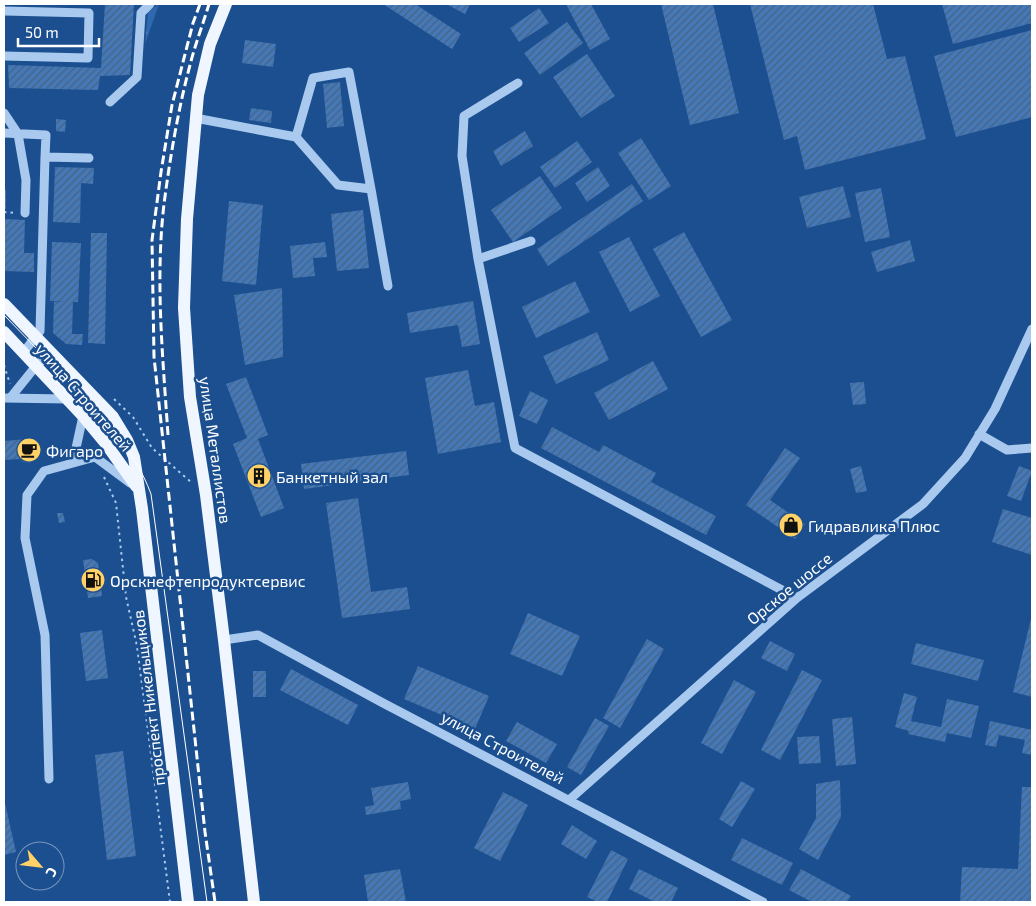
<svg xmlns="http://www.w3.org/2000/svg" width="1036" height="906" font-family="'Exo 2',sans-serif">
	<style>
		.forest { fill: url(#forest-firs) }
		.building { fill: url(#building-hatch) }
		.lines { fill: none; stroke-linecap: round; stroke-linejoin: round }
		.path { stroke: #a9c9ee; stroke-width: 2; stroke-dasharray: 2.5 4; stroke-linecap: butt }
		.minor { stroke: #a9c9ee; stroke-width: 9 }
		.major { stroke: #f0f6ff; stroke-width: 12 }
		.tram { stroke: #fff; stroke-width: 1 }
		.rail { stroke: #fff; stroke-width: 3; stroke-dasharray: 9 4; stroke-linecap: butt }
		.labels { text-anchor: middle; dominant-baseline: central; stroke-width: 5; stroke-linejoin: round; paint-order: stroke }
		.street-label { font-size: 16px; fill: #fff; stroke: #1b4f8f }
		.poi-label { font-size: 16px; fill: #fff; stroke: #1b4f8f; text-anchor: start }
	</style>
	<defs>
		<pattern id="forest-firs" width="22" height="20" patternUnits="userSpaceOnUse" patternTransform="scale(1.25)"><rect width="22" height="20" fill="#2e69ad"/><path d="M5 1l3.5 6h-7zM16 11l3.5 6h-7z" fill="#4d80b9"/></pattern>
		<pattern id="building-hatch" width="6" height="6" patternUnits="userSpaceOnUse" patternTransform="scale(1.25)"><rect width="6" height="6" fill="#4478b7"/><path d="M-1 1l2-2M0 6l6-6M5 7l2-2" fill="none" stroke="#486282"/></pattern>
	</defs>
	<rect width="100%" height="100%" fill="#1b4f8f"/>
	<path class="forest" d="M 159,4 L 145,44 L 148,12 Z"/>
	<path class="building" d="M 105,4 L 134,4 L 130,75 L 100,76 L 98,90 L 9,88 L 8,65 L 101,68 Z
		M 383,4 L 415,4 L 461,34 L 452,49 Z
		M 449,4 L 470,4 L 465,14 L 448,5 Z
		M 566,4 L 591,4 L 610,39 L 590,50 Z
		M 661,4 L 713,4 L 739,113 L 690,125 Z
		M 750,4 L 873,4 L 887,59 L 905,56 L 926,139 L 805,170 L 797,136 L 784,140 Z
		M 942,4 L 1032,4 L 1032,23 L 953,44 Z
		M 539,8 L 549,23 L 519,42 L 510,28 Z
		M 567,22 L 583,43 L 540,75 L 524,53 Z
		M 1032,30 L 1032,117 L 956,137 L 934,56 Z
		M 245,40 L 276,44 L 273,67 L 242,63 Z
		M 587,54 L 615,96 L 581,118 L 553,77 Z
		M 340,82 L 344,126 L 327,128 L 323,84 Z
		M 251,108 L 272,111 L 271,123 L 249,120 Z
		M 56,119 L 66,120 L 65,132 L 56,131 Z
		M 525,131 L 533,146 L 501,166 L 493,151 Z
		M 641,138 L 671,186 L 649,200 L 618,153 Z
		M 577,141 L 592,162 L 555,188 L 540,167 Z
		M 55,167 L 94,168 L 93,184 L 81,183 L 80,223 L 53,222 Z
		M 598,167 L 610,186 L 587,202 L 575,183 Z
		M 540,176 L 562,208 L 513,242 L 491,210 Z
		M 632,184 L 643,201 L 548,266 L 537,249 Z
		M 843,186 L 851,217 L 807,228 L 799,197 Z
		M 881,188 L 890,237 L 865,242 L 855,193 Z
		M 4,190 L 6,190 L 6,209 L 4,209 Z
		M 229,201 L 263,205 L 256,285 L 222,281 Z
		M 363,210 L 369,268 L 337,271 L 331,214 Z
		M 4,219 L 25,220 L 24,253 L 34,253 L 34,272 L 4,271 Z
		M 684,232 L 732,320 L 701,337 L 653,249 Z
		M 91,233 L 107,233 L 105,344 L 88,343 Z
		M 629,237 L 660,296 L 630,312 L 599,252 Z
		M 910,240 L 915,261 L 877,272 L 871,252 Z
		M 52,242 L 81,243 L 78,302 L 73,302 L 72,334 L 83,334 L 82,345 L 66,344 L 53,333 L 54,302 L 65,302 L 50,301 Z
		M 325,242 L 327,257 L 313,258 L 315,276 L 293,278 L 290,246 Z
		M 575,281 L 590,312 L 536,338 L 522,307 Z
		M 282,288 L 283,357 L 245,365 L 234,295 Z
		M 473,301 L 480,344 L 462,347 L 458,325 L 410,333 L 407,313 Z
		M 597,332 L 609,360 L 556,384 L 543,356 Z
		M 653,361 L 668,389 L 609,420 L 594,393 Z
		M 468,370 L 475,406 L 494,402 L 501,442 L 438,454 L 425,378 Z
		M 246,377 L 268,435 L 258,439 L 284,508 L 261,517 L 233,444 L 247,438 L 226,384 Z
		M 864,382 L 866,404 L 853,405 L 850,383 Z
		M 530,391 L 548,400 L 537,424 L 519,416 Z
		M 552,427 L 599,452 L 603,445 L 656,473 L 651,482 L 716,516 L 706,535 L 541,448 Z
		M 28,439 L 36,442 L 38,445 L 40,453 L 37,459 L 30,463 L 23,462 L 20,459 L 4,460 L 4,441 Z
		M 785,448 L 800,458 L 770,500 L 805,524 L 795,539 L 746,505 Z
		M 406,451 L 409,475 L 304,489 L 301,464 Z
		M 861,466 L 867,491 L 856,493 L 850,469 Z
		M 1019,466 L 1032,471 L 1021,501 L 1007,496 Z
		M 358,498 L 371,592 L 407,587 L 410,609 L 342,618 L 326,503 Z
		M 1003,509 L 1032,518 L 1032,555 L 992,542 Z
		M 57,513 L 63,513 L 65,522 L 59,523 Z
		M 92,559 L 98,563 L 102,596 L 88,598 L 83,560 Z
		M 528,613 L 580,636 L 562,676 L 510,654 Z
		M 1032,615 L 1032,697 L 1013,692 Z
		M 102,630 L 108,678 L 86,681 L 80,633 Z
		M 647,639 L 664,649 L 620,728 L 603,718 Z
		M 770,641 L 795,654 L 787,671 L 761,658 Z
		M 916,643 L 984,660 L 978,681 L 911,664 Z
		M 418,666 L 489,696 L 475,729 L 404,699 Z
		M 291,669 L 358,705 L 348,725 L 280,690 Z
		M 802,670 L 822,680 L 780,760 L 761,750 Z
		M 253,671 L 266,671 L 266,697 L 253,697 Z
		M 734,680 L 756,692 L 722,754 L 701,743 Z
		M 904,693 L 917,697 L 911,721 L 941,727 L 947,699 L 979,706 L 971,738 L 947,733 L 945,742 L 908,734 L 909,731 L 895,727 Z
		M 852,717 L 856,764 L 836,766 L 832,719 Z
		M 595,718 L 609,726 L 581,775 L 567,767 Z
		M 990,721 L 1032,730 L 1032,755 L 1022,753 L 1025,740 L 999,735 L 996,747 L 985,745 Z
		M 517,722 L 557,744 L 546,763 L 506,741 Z
		M 819,736 L 821,763 L 799,764 L 797,737 Z
		M 123,751 L 136,856 L 107,860 L 95,755 Z
		M 840,780 L 841,817 L 818,860 L 799,849 L 816,818 L 816,784 Z
		M 741,781 L 755,789 L 732,827 L 719,819 Z
		M 408,782 L 411,799 L 400,801 L 401,809 L 366,815 L 365,807 L 374,805 L 371,788 Z
		M 1022,787 L 1032,787 L 1032,902 L 960,902 L 962,867 L 1018,869 Z
		M 503,792 L 528,805 L 500,861 L 474,848 Z
		M 4,799 L 16,852 L 4,855 Z
		M 572,825 L 597,841 L 586,859 L 561,844 Z
		M 742,838 L 793,863 L 782,885 L 731,860 Z
		M 611,850 L 628,859 L 607,902 L 598,902 L 587,897 Z
		M 400,869 L 406,902 L 368,902 L 364,875 Z
		M 639,869 L 678,888 L 671,902 L 655,902 L 629,889 Z
		M 801,869 L 851,896 L 847,902 L 812,902 L 789,890 Z"/>
	<g class="lines">
		<path class="path" d="M 4,212 L 16,213
			M 4,365 L 10,384
			M 114,399 L 133,417 L 152,448 L 192,483
			M 104,477 L 116,503 L 126,597 L 137,646 L 170,902"/>
		<path class="minor" d="M 4,11 L 89,13 L 88,58 L 4,56
			M 518,83 L 464,116 L 462,156 L 478,259 L 515,448 L 797,598
			M 110,102 L 137,77 L 141,13 L 150,4
			M 4,113 L 18,134 L 26,180 L 25,213
			M 195,118 L 296,137 L 338,185 L 371,189 L 388,286
			M 4,133 L 46,135 L 45,157
			M 296,137 L 313,78 L 349,72 L 371,189
			M 478,259 L 531,241
			M 23,353 L 40,331 L 45,157 L 89,158
			M 11,397 L 36,366 L 50,353
			M 4,398 L 67,399 L 81,385
			M 979,434 L 1007,450 L 1032,448
			M 73,462 L 83,416 L 97,401
			M 224,640 L 258,635 L 383,703 L 763,902
			M 49,779 L 45,635 L 25,538 L 27,495 L 44,471 L 95,457 L 130,483
			M 569,800 L 797,598 L 923,504 L 965,458 L 995,409 L 1032,329"/>
		<path class="major" d="M 226,4 L 210,44 L 198,95 L 187,219 L 184,308 L 190,397 L 206,495 L 224,640 L 254,902
			M 4,304 L 113,417 L 127,440 L 134,457 L 142,509 L 188,902
			M 4,332 L 83,416 L 107,445 L 136,486"/>
		<path class="tram" d="M 4,315 C 25,337 47,359 68,381 C 101,415 134,448 151,494 L 207,902"/>
		<path class="rail" d="M 200,4 L 193,23 L 172,105 L 161,172 L 152,240 L 154,357 L 205,832 L 215,902
			M 168,435 C 163,359 155,280 164,204 C 170,158 178,110 190,65 C 195,45 203,24 209,4"/>
	</g>
	<defs>
		<symbol id="cafe-disc" viewBox="-11 -11 22 22"><circle r="9.5" fill="#ffd166" stroke="#1b4f8f"/><path d="M-5.5-4.5H6V0H3Q3 3.5 0 3.5H-2.5Q-5.5 3.5-5.5 0ZM3-3.2v2h1.7v-2ZM-6 4.5H4V6H-6Z" fill="#111"/></symbol>
		<symbol id="building-disc" viewBox="-11 -11 22 22"><circle r="9.5" fill="#ffd166" stroke="#1b4f8f"/><path d="M-4-6H4V6H1V3H-1V6H-4ZM-2.5-4.3h1.7v1.8h-1.7ZM.8-4.3h1.7v1.8H.8ZM-2.5-1h1.7V.8h-1.7ZM.8-1h1.7V.8H.8Z" fill="#111"/></symbol>
		<symbol id="shop-disc" viewBox="-11 -11 22 22"><circle r="9.5" fill="#ffd166" stroke="#1b4f8f"/><path d="M-5-2.5h2.3a2.7 3.5 0 0 1 5.4 0H5L5.5 6h-11ZM-1.5-2.5h3a1.5 2.3 0 0 0-3 0Z" fill="#111"/></symbol>
		<symbol id="fuel-disc" viewBox="-11 -11 22 22"><circle r="9.5" fill="#ffd166" stroke="#1b4f8f"/><path d="M-5.5-6h7V0h2V4h1.3V-2.5L3-4.5l.8-.8L6-3V5H2.5V1h-1V6h-7ZM-4.2-4.7v3.2H.2V-4.7Z" fill="#111"/></symbol>
	</defs>
	<g fill-rule="evenodd">
		<use href="#cafe-disc" x="15" y="436" width="28" height="28"/>
		<use href="#building-disc" x="245" y="462" width="28" height="28"/>
		<use href="#shop-disc" x="777" y="511" width="28" height="28"/>
		<use href="#fuel-disc" x="79" y="566" width="28" height="28"/>
	</g>
	<g class="labels">
		<g class="street-label">
			<text transform="translate(84 397) rotate(49)">улица Строителей</text>
			<text transform="translate(216 450) rotate(82)">улица Металлистов</text>
			<text transform="translate(789 588) rotate(-39)">Орское шоссе</text>
			<text transform="translate(148 698) rotate(-97)">проспект Никельщиков</text>
			<text transform="translate(503 747) rotate(28)">улица Строителей</text>
		</g>
		<g class="poi-label">
			<text x="46" y="450">Фигаро</text>
			<text x="276" y="476">Банкетный зал</text>
			<text x="808" y="525">Гидравлика Плюс</text>
			<text x="110" y="580">Орскнефтепродуктсервис</text>
		</g>
	</g>
	<rect width="1036" height="906" fill="none" stroke="#ffffff" stroke-width="10"/>
	<g transform="translate(40 866) rotate(118)"><circle r="24" fill="#1b4f8f" stroke="#7695bc"/>
	<path d="M0-4L9 19L0 12L-9 19Z" fill="#ffd166"/>
	<text y="-8" font-size="14" font-weight="bold" text-anchor="middle" fill="#ffffff">С</text>
	</g>
	<path d="M18 38v8h81v-8" fill="none" stroke="#ffffff" stroke-width="2.5"/>
	<text x="25" y="38" font-size="15" fill="#ffffff" stroke="#1b4f8f" stroke-width="4" paint-order="stroke">50 m</text>
</svg>
